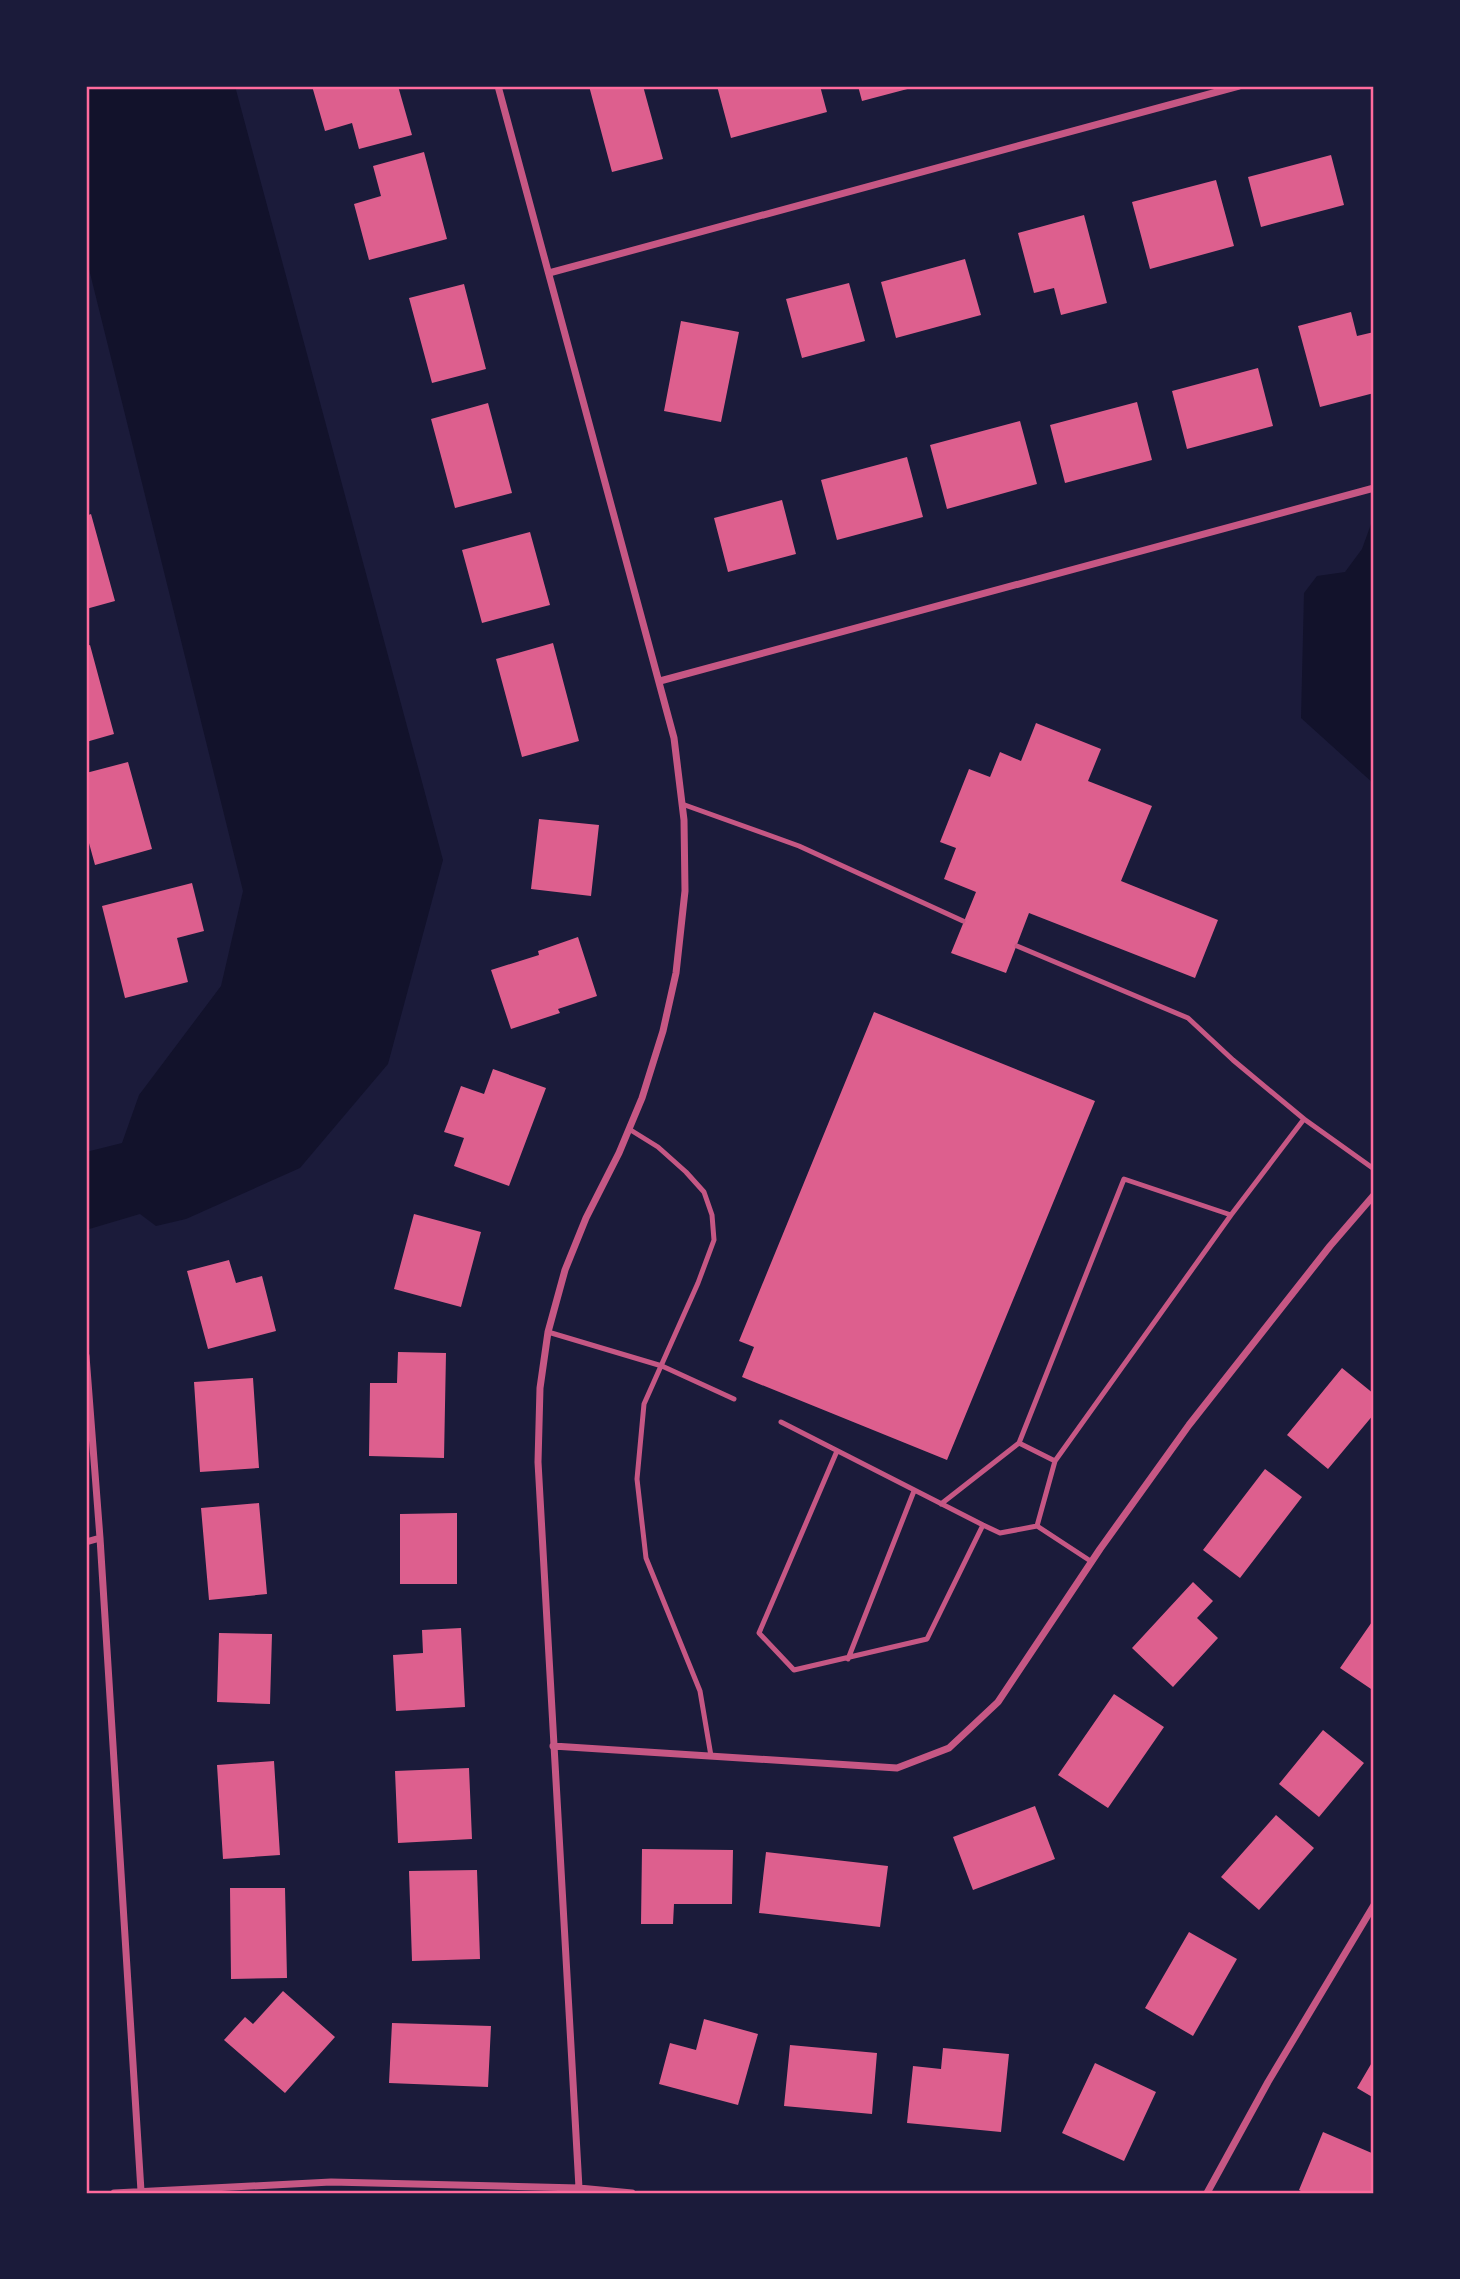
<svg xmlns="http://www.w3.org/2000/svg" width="1460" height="2279" font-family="'IBM Plex Serif',serif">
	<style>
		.water { fill: #12122b }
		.building { fill: #dd5f8e }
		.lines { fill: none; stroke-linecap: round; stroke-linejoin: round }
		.service { stroke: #c65784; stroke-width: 5 }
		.minor { stroke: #c65784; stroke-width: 7 }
		.neatline { fill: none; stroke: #ff6b9d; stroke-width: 2.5 }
	</style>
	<rect width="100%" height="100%" fill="#1b1b3a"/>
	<path class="water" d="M 86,86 L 235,86 L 443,860 L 388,1064 L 300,1168 L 186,1219 L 156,1226 L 140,1214 L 86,1230 L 86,1152 L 122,1143 L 139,1095 L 221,986 L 243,891 L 86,257 Z
		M 1374,523 L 1374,784 L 1301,718 L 1304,593 L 1317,576 L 1345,572 L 1362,549 L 1371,524 Z"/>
	<path class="building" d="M 312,86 L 398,86 L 412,135 L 359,149 L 352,123 L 325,131 Z
		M 589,86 L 643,86 L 663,159 L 612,172 Z
		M 717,86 L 820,86 L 827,112 L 731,138 Z
		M 858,86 L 915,86 L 915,87 L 862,101 Z
		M 424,152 L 447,239 L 369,260 L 354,204 L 381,196 L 373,166 Z
		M 1331,155 L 1344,205 L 1261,227 L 1248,177 Z
		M 1216,180 L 1234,246 L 1150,269 L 1132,202 Z
		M 1084,215 L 1107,303 L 1061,315 L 1054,288 L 1034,293 L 1018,233 Z
		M 965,259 L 981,315 L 896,338 L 881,282 Z
		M 849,283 L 865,341 L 802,358 L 786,299 Z
		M 464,284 L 486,369 L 432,383 L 409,298 Z
		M 1351,312 L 1357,336 L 1374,332 L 1374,393 L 1320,407 L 1298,326 Z
		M 681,321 L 739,332 L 721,422 L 664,411 Z
		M 1258,368 L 1273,426 L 1187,449 L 1172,391 Z
		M 1137,402 L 1152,460 L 1065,483 L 1050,425 Z
		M 488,403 L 512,493 L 455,508 L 431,419 Z
		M 1020,421 L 1037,484 L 947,509 L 930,445 Z
		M 907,457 L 923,517 L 837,540 L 821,480 Z
		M 782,500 L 796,554 L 728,572 L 714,518 Z
		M 91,514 L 115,601 L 86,609 L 86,516 Z
		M 530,532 L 550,605 L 482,623 L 462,550 Z
		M 553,643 L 579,741 L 522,757 L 496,659 Z
		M 90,645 L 114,734 L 86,742 L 86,646 Z
		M 1036,723 L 1101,749 L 1088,781 L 1152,806 L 1121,881 L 1218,920 L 1195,978 L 1029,913 L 1006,973 L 951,953 L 976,892 L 944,879 L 956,848 L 940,842 L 969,769 L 990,777 L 1000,752 L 1021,761 Z
		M 128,762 L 152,849 L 95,865 L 86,832 L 86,773 Z
		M 539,819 L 599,825 L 591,896 L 531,889 Z
		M 192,883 L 204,931 L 177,938 L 188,982 L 125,998 L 102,906 Z
		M 578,937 L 597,996 L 558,1009 L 560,1013 L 511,1029 L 491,970 L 539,955 L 538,951 Z
		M 874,1012 L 1095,1101 L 947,1460 L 742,1377 L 754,1347 L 739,1341 Z
		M 493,1069 L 546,1088 L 509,1186 L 454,1166 L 464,1138 L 444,1132 L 461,1086 L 484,1094 Z
		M 414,1214 L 481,1232 L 461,1307 L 394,1289 Z
		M 229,1260 L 236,1283 L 262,1276 L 276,1331 L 208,1349 L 187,1271 Z
		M 398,1352 L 446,1353 L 444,1458 L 369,1456 L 370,1383 L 397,1383 Z
		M 1342,1368 L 1374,1394 L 1374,1414 L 1328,1469 L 1287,1435 Z
		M 253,1378 L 259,1468 L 200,1472 L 194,1382 Z
		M 1265,1469 L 1302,1497 L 1240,1578 L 1203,1550 Z
		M 259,1503 L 267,1594 L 209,1600 L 201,1508 Z
		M 457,1513 L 457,1584 L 400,1584 L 400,1514 Z
		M 1193,1582 L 1213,1601 L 1197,1618 L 1218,1638 L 1173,1687 L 1132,1648 Z
		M 1374,1619 L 1374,1691 L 1340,1668 Z
		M 461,1628 L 465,1707 L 396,1711 L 393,1655 L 423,1653 L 422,1630 Z
		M 219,1633 L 272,1634 L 270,1704 L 217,1702 Z
		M 1114,1694 L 1164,1727 L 1108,1808 L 1058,1775 Z
		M 1323,1730 L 1364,1763 L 1319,1817 L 1279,1784 Z
		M 274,1761 L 280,1855 L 223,1859 L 217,1765 Z
		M 469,1768 L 472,1839 L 398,1843 L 395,1771 Z
		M 1035,1806 L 1055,1859 L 973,1890 L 953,1837 Z
		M 1276,1815 L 1314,1848 L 1259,1910 L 1221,1877 Z
		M 642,1849 L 733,1850 L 732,1904 L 674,1904 L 673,1924 L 641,1924 Z
		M 766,1852 L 888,1866 L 880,1927 L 759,1913 Z
		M 477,1870 L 480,1959 L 412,1961 L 409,1871 Z
		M 230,1888 L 285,1888 L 287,1978 L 231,1979 Z
		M 1189,1932 L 1237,1959 L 1193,2036 L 1145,2008 Z
		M 283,1991 L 335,2037 L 285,2093 L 224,2040 L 245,2017 L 253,2024 Z
		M 704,2019 L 758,2034 L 738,2105 L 659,2084 L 670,2043 L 696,2050 Z
		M 392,2023 L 491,2026 L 488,2087 L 389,2083 Z
		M 790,2045 L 877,2053 L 872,2114 L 784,2106 Z
		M 943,2048 L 1009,2054 L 1001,2132 L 907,2123 L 913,2066 L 941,2069 Z
		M 1374,2059 L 1374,2098 L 1357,2088 Z
		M 1095,2063 L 1156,2092 L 1124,2161 L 1062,2133 Z
		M 1323,2132 L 1374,2154 L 1374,2193 L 1305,2193 L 1299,2190 Z"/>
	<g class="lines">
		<path class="service" d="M 682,804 L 799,846 L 963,921
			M 1017,946 L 1188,1018 L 1233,1060 L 1304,1119
			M 629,1129 L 658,1147 L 686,1172 L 704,1192 L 712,1215 L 714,1240 L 698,1283 L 644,1404 L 637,1479 L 646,1558 L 700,1691 L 711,1756
			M 548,1332 L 662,1366 L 734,1399
			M 781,1422 L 983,1525 L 1000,1533 L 1037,1526 L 1092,1562
			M 1019,1443 L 1124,1179 L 1231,1215
			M 837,1451 L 759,1633 L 794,1670 L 927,1639 L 983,1525
			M 941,1504 L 1019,1443 L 1055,1461
			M 1037,1526 L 1055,1461 L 1231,1215 L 1304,1119 L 1374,1169
			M 848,1659 L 914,1491"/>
		<path class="minor" d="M 498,86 L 674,738 L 684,820 L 685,891 L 676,973 L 663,1031 L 642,1098 L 619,1153 L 586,1218 L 565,1270 L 548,1332 L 540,1388 L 538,1462 L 579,2188
			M 549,273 L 1239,86
			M 660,681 L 1374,488
			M 86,1356 L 100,1538 L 141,2191
			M 86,1542 L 100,1538
			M 553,1746 L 897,1768 L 949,1748 L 998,1702 L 1100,1549 L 1189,1425 L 1330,1246 L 1374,1195
			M 114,2193 L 331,2182 L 579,2188 L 632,2193
			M 1207,2193 L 1268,2082 L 1374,1905"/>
	</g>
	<rect width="1460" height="2279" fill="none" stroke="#1b1b3a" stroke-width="175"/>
	<rect x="88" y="88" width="1284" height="2104" class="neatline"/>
</svg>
